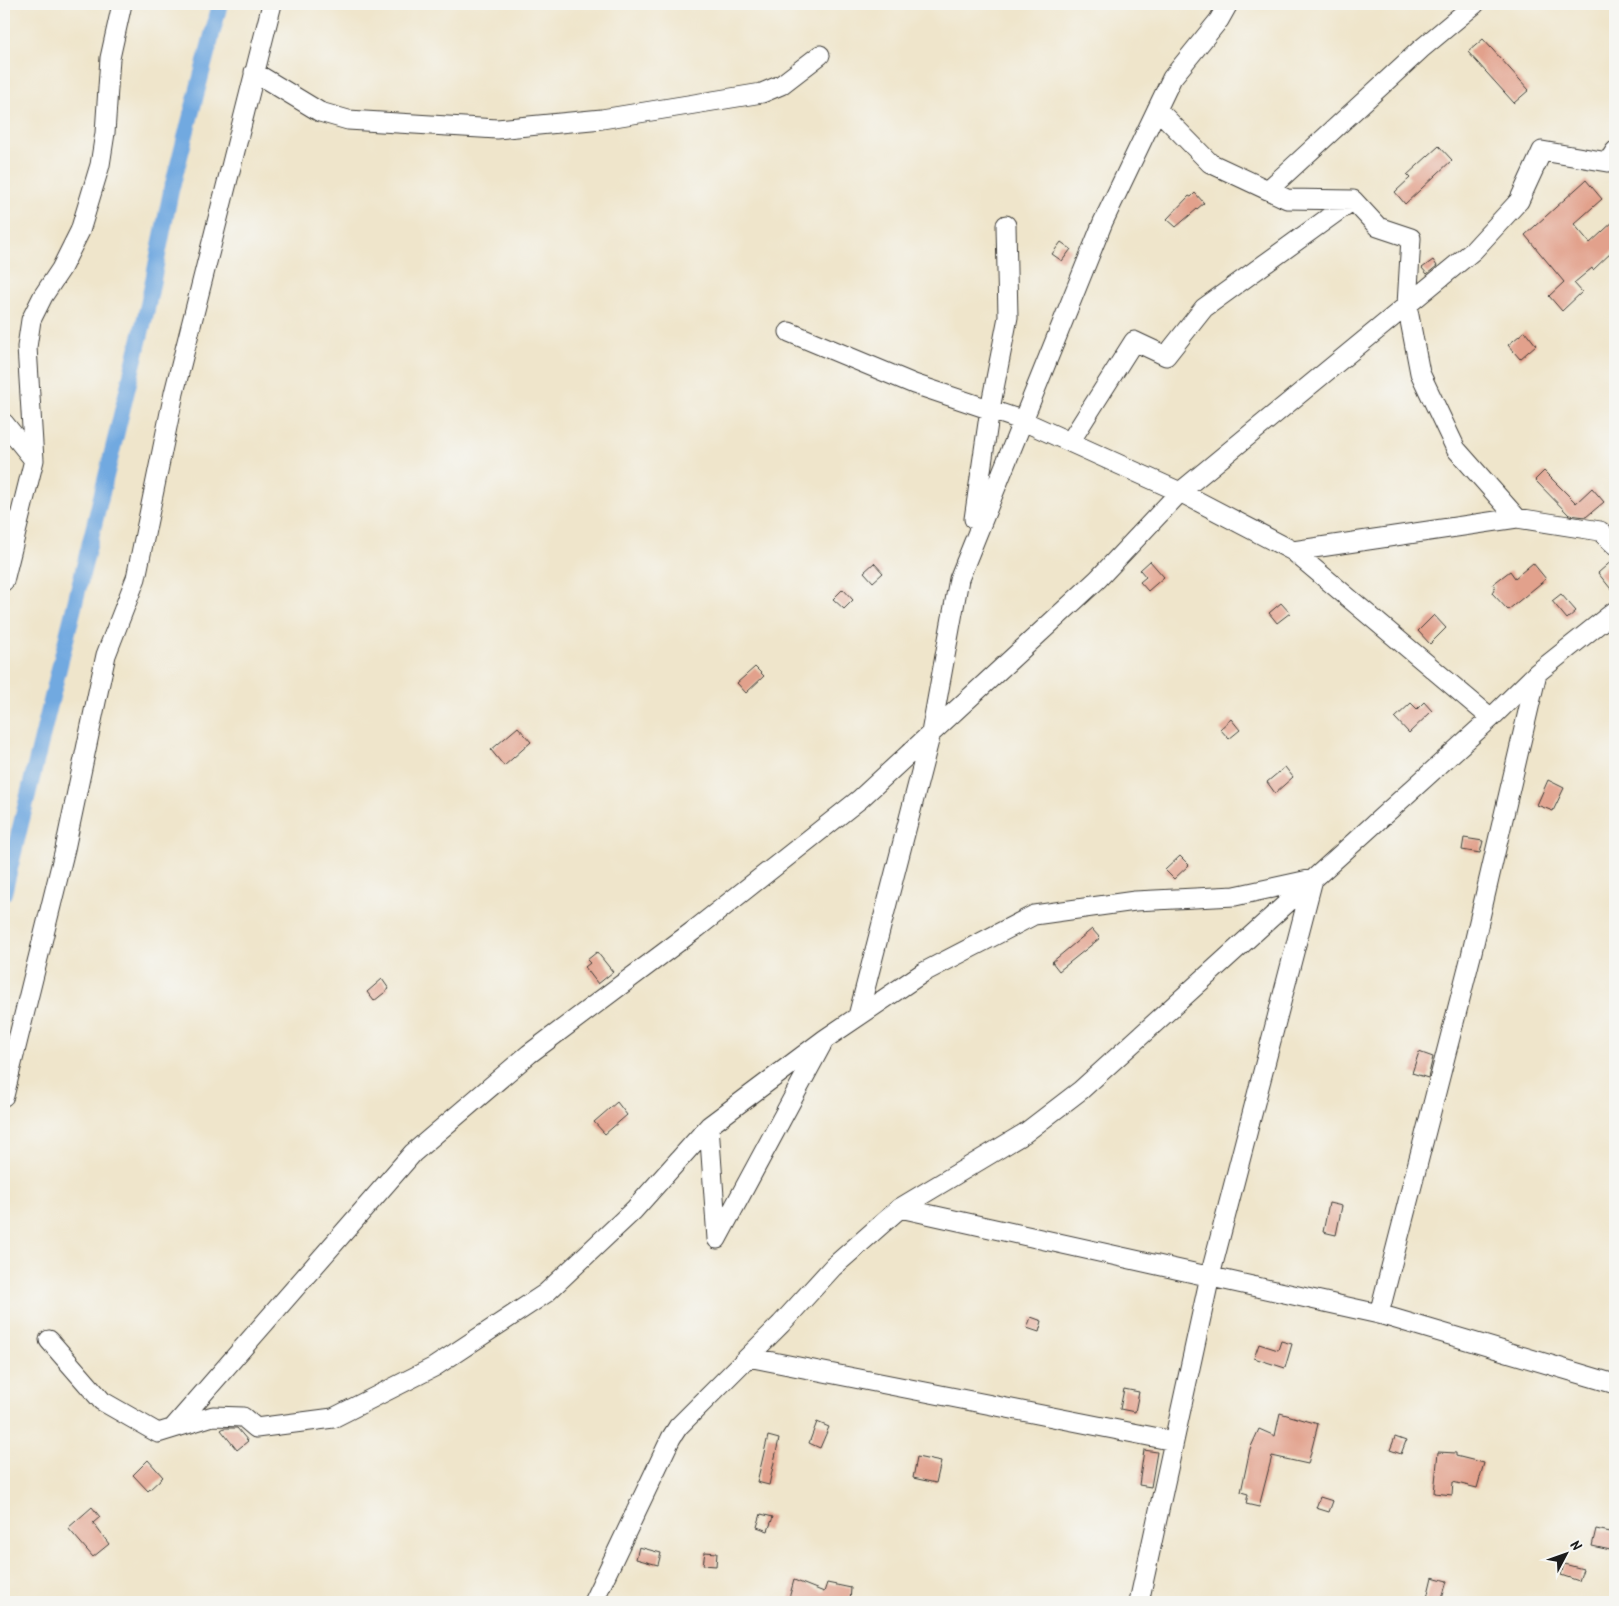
<svg xmlns="http://www.w3.org/2000/svg" width="1619" height="1606" font-family="Kalam,sans-serif">
	<style>
		.lines { fill: none; stroke-linecap: round; stroke-linejoin: round }
		.canal { stroke: #71a9e0; stroke-width: 16 }
		.building { fill: #e2a18c }
		.street-casing { stroke: #3c3a36; stroke-width: 21 }
		.street { stroke: #fff; stroke-width: 19 }
	</style>
	<rect width="100%" height="100%" fill="#f6f6f2"/>
	<filter id="ink" filterUnits="userSpaceOnUse"><feTurbulence type="fractalNoise" baseFrequency=".02" numOctaves="2"/><feDisplacementMap in="SourceGraphic" scale="10" xChannelSelector="R" yChannelSelector="G"/><feConvolveMatrix kernelMatrix="1 2 1 2 8 2 1 2 1" color-interpolation-filters="sRGB"/></filter>
	<filter id="wash" filterUnits="userSpaceOnUse"><feTurbulence type="fractalNoise" baseFrequency=".0096" numOctaves="4" result="noise"/><feDisplacementMap in="SourceGraphic" scale="20" xChannelSelector="R" yChannelSelector="G"/><feGaussianBlur stdDeviation="1.12" result="paint"/><feColorMatrix in="noise" values="0 0 0 0 0 0 0 0 0 0 0 0 0 0 0 0 0 1.4 0 .05"/><feComposite in="paint" operator="in"/></filter>
	<g filter="url(#wash)">
		<rect width="100%" height="100%" fill="#efe5cb"/>
		<g class="lines">
			<path class="canal" d="M4 893 148 305 171 191 220 4"/>
		</g>
		<g id="blocks">
			<path class="building" d="M1483 39 1529 90 1514 103 1468 52Z
				M1439 146 1452 160 1405 204 1395 192 1410 178 1407 175Z
				M1586 180 1602 199 1574 224 1590 243 1615 220V249L1593 270 1592 268 1574 283 1582 292 1562 311 1549 296 1564 282 1525 235Z
				M1195 193 1204 203 1176 227 1167 219 1189 196 1191 197Z
				M1061 242 1071 249 1062 261 1052 254Z
				M1433 260 1437 266 1427 274 1422 268Z
				M1525 331 1536 345 1520 359 1508 345Z
				M1544 471 1576 503 1592 488 1604 502 1586 517 1569 515 1535 480Z
				M1615 558V594L1598 573Z
				M1150 561 1164 577 1148 591 1140 582 1146 577 1140 570Z
				M874 563 883 573 873 582 864 572Z
				M1533 563 1546 579 1508 610 1492 593 1495 587 1493 584 1510 571 1515 578Z
				M843 589 853 600 844 609 833 599Z
				M1561 594 1576 611 1567 619 1552 601Z
				M1281 603 1290 613 1277 623 1269 613Z
				M1434 615 1446 628 1430 644 1418 631Z
				M755 667 764 676 746 693 737 683Z
				M1424 702 1432 711 1409 733 1395 718 1411 703 1417 709Z
				M1231 719 1240 730 1229 739 1220 729Z
				M518 727 531 742 504 766 491 750Z
				M1285 767 1293 777 1275 793 1267 782Z
				M1548 780 1564 788 1553 811 1537 805Z
				M1464 838 1483 841 1480 853 1462 850Z
				M1180 856 1189 865 1174 879 1165 870Z
				M1092 929 1100 938 1059 971 1052 962Z
				M597 952 613 972 598 984 585 967 590 963 587 960Z
				M382 979 389 989 374 1001 367 992Z
				M1419 1052 1433 1057 1428 1078 1412 1073Z
				M617 1102 627 1115 605 1134 594 1122Z
				M1329 1203 1342 1206 1336 1235 1323 1232Z
				M1031 1317 1042 1321 1039 1332 1027 1328Z
				M1281 1341 1292 1344 1285 1368 1254 1358 1259 1344 1278 1350Z
				M1124 1389 1139 1392 1135 1412 1120 1409Z
				M1280 1413 1318 1424 1308 1464 1272 1456 1259 1507 1246 1504 1248 1494 1241 1492 1250 1449 1259 1429 1275 1436Z
				M817 1422 829 1427 820 1448 809 1443Z
				M224 1428H237L248 1441 237 1450 221 1430Z
				M768 1436 779 1439 769 1485 757 1482Z
				M1395 1437 1406 1441 1401 1454 1390 1450Z
				M1144 1450 1157 1452 1151 1487 1139 1485Z
				M1438 1452 1456 1453V1456L1484 1463 1477 1488 1453 1482 1452 1495 1434 1493Z
				M917 1457 941 1462 936 1483 913 1478Z
				M148 1460 163 1477 148 1491 133 1475Z
				M1320 1497 1333 1501 1329 1512 1316 1508Z
				M92 1507 100 1517 93 1523 109 1544 93 1557 68 1528Z
				M761 1514 773 1517 768 1531 757 1527Z
				M1596 1529 1615 1533V1551L1592 1546Z
				M639 1547 661 1553 658 1565 636 1559Z
				M705 1552 717 1553 716 1566 703 1565Z
				M1564 1564 1583 1569 1579 1581 1561 1575Z
				M1432 1577 1447 1581 1441 1602H1426Z
				M794 1580 824 1592 827 1583 851 1588 850 1602H788Z"/>
		</g>
	</g>
	<g filter="url(#ink)">
		<use href="#blocks" fill-opacity="0" stroke="#3c3a36" stroke-width="1"/>
		<g class="lines">
			<g class="street-casing">
				<path id="street" d="M254 72 320 112 348 120 497 129 602 119 762 93 781 85 820 55
					M1157 109 1210 163 1287 199 1353 200 1378 227 1411 238 1407 305 1420 373 1456 449 1517 518
					M1268 190 1421 49 1475 4
					M789 332 914 384 1021 420 1180 492 1293 551 1491 718
					M4 423 34 460
					M1070 442 1134 341 1166 356 1204 308 1353 200
					M974 519 990 409 1008 317 1006 225
					M1293 551 1517 518 1600 531 1615 545
					M4 581 34 460 27 347 31 320 43 296 61 269 80 231 100 165 105 133 110 58 122 4
					M858 1016 931 733 959 579 1103 222 1172 78 1219 20 1228 4
					M4 1096 65 849 101 678 106 655 136 578 174 393 272 4
					M709 1126 717 1239 822 1044
					M900 1208 1379 1314 1615 1384
					M1379 1314 1471 956 1537 673
					M49 1340 102 1401 158 1433 213 1416 243 1417 256 1428 333 1418 434 1367 546 1293 634 1210 709 1126 825 1039 924 972 1034 915 1135 901 1235 896 1313 879 1210 1276 1139 1602
					M748 1357 1174 1441
					M173 1428 413 1153 529 1054 697 928 860 799 1098 579 1180 492 1473 251 1519 201 1542 151 1608 162 1615 151
					M593 1602 671 1438 678 1427 781 1324 833 1267 900 1208 1025 1133 1081 1090 1491 718 1537 673 1615 611"/>
			</g>
			<use href="#street" class="street"/>
		</g>
	</g>
	<rect width="1619" height="1606" fill="none" stroke="#f6f6f2" stroke-width="20"/>
	<g transform="translate(1566 1554) rotate(49)" stroke="#f6f6f2" stroke-width="4" paint-order="stroke">
	<path d="M0-4L9 19L0 12L-9 19Z" fill="#1c1c1c"/>
	<text y="-8" font-size="14" font-weight="bold" text-anchor="middle" fill="#1c1c1c">N</text>
	</g>
</svg>
